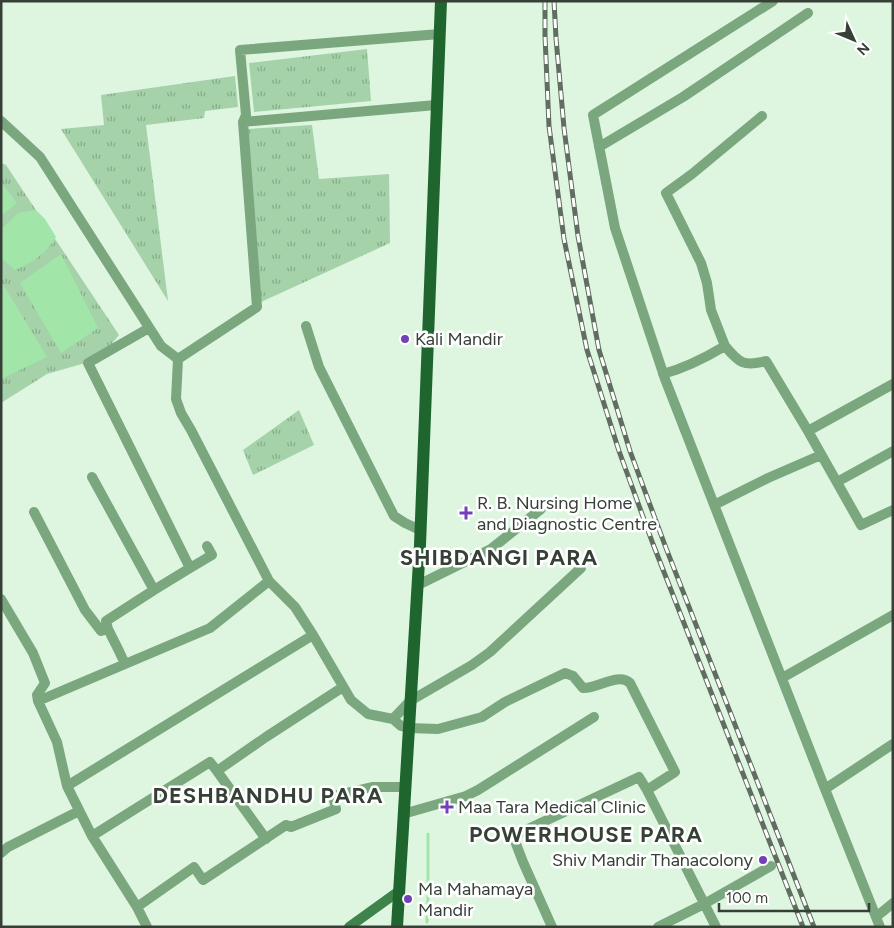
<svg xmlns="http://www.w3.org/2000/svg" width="894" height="928" font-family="Figtree,sans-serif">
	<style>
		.grass { fill: url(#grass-tufts) }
		.water { fill: #a2e5a9 }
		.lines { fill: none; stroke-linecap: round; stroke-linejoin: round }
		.stream { stroke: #a2e5a9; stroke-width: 3 }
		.street { stroke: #7ba77f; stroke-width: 10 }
		.secondary { stroke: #3e8349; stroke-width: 10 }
		.primary { stroke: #1e662d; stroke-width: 12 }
		.rail-casing { stroke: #606d61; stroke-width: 5 }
		.rail { stroke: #fff; stroke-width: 3; stroke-dasharray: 9; stroke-linecap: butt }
		.poi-dot { fill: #7041b9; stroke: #fff; stroke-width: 2 }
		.labels { text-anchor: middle; stroke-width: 5; stroke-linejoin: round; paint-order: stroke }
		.poi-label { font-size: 18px; fill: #364037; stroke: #fff; text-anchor: start }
		.district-label { font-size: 22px; font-weight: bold; letter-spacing: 1px; fill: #364037; stroke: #fff }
	</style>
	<defs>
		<pattern id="grass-tufts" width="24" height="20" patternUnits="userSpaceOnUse" patternTransform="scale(1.25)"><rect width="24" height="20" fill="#a5d2a9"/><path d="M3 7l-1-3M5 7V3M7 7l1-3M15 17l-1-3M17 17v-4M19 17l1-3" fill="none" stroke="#87ac8a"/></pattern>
	</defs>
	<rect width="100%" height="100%" fill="#def6e0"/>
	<path class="grass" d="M367 49 371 101 254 112 249 63Z
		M235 76 238 107 205 111 204 118 146 125 168 301 61 129 104 125 101 95Z
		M312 125 319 179 389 174 390 243 261 302 247 129Z
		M1 163 6 165 119 335 99 359 47 374 1 403Z
		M299 410 314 445 253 475 243 450Z"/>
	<path class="water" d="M1 182 17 203 1 216Z
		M36 210 45 219 56 237C44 255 35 261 15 270L1 258V230L18 213Z
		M61 254 98 328 61 353 20 283Z
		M1 281 47 357 1 379Z"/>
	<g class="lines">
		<path class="stream" d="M428 886V834
			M427 922 428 896"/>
		<path class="street" d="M773 1 593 115 615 228 665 379 825 789 880 927
			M1 121 40 157 161 346 178 359 176 399 181 413 191 430 269 581 295 607 313 635 351 700 368 714 393 719 401 726 409 728 438 729 482 717 505 702 565 673 573 676 583 688C597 689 618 672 630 683L675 772 647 790
			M243 122 436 105
			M599 147 683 97 808 13
			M306 326 319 367 394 516 405 523 420 530
			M725 346 711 310 707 283 701 263 666 193 692 174 762 116
			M178 359 257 307 243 122 246 115 240 50 440 34
			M663 374C685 368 705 358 725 346 739 363 744 367 766 361L808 431 893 384
			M808 431 861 525 893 510
			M92 477 154 590
			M837 482 893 451
			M714 505 768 478 821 455
			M34 512 85 610 101 631 108 629 119 651 125 664
			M190 568 212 555 207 546
			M418 585 491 549 541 509
			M1 599 33 653 45 683 37 695 38 701 57 742 67 786 92 836 137 907 147 927
			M108 629 106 621 154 590 190 568 88 363 149 328
			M782 678 893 615
			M38 701 210 628 269 581
			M393 719 410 701 472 665 490 652 581 568
			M217 771 266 839
			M67 786 313 635
			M825 789 893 744
			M403 814 466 796 478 790 594 717
			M92 836 210 762 217 771 266 737 343 687
			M1 853 8 847 79 811
			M137 907 194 867 203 880 286 825 291 827 336 809 333 796 372 787H405
			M876 917 893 903
			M552 927 523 862 513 836 639 777 647 790 716 927
			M658 927 704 904 771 866"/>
		<path class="secondary" d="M349 927 399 891"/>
		<path class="primary" d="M397 927 420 545 441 1"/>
		<g class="rail-casing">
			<path id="rail" d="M545 1V36L549 126 564 239 587 350 619 451 653 544 803 927
				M554 1 556 38 564 128 578 236 599 350 630 451 666 548 814 927"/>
		</g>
		<use href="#rail" class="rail"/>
	</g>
	<g class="poi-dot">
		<circle cx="405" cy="339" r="5"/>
		<path d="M463.5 505.5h5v5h5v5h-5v5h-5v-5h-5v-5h5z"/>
		<path d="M444.5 799.5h5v5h5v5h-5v5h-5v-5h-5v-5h5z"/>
		<circle cx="763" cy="860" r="5"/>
		<circle cx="408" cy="899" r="5"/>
	</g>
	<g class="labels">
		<g class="poi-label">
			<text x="415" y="345">Kali Mandir</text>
			<text x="477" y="509">R. B. Nursing Home<tspan x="477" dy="21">and Diagnostic Centre</tspan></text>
			<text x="458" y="813">Maa Tara Medical Clinic</text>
			<text x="753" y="866" text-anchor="end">Shiv Mandir Thanacolony</text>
			<text x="418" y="895">Ma Mahamaya<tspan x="418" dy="21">Mandir</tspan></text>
		</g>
		<g class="district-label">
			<text x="499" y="565">SHIBDANGI PARA</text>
			<text x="268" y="803">DESHBANDHU PARA</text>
			<text x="586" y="842">POWERHOUSE PARA</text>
		</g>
	</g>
	<rect width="894" height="928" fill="none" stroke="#364037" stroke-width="5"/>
	<g transform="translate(854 40) rotate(134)" stroke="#ffffff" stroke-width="4" paint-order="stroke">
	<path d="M0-4L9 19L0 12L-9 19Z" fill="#364037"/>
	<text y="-8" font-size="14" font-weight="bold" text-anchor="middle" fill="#364037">N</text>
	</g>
	<path d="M719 903v8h150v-8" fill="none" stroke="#364037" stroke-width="2.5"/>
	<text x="726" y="903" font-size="15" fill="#364037" stroke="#ffffff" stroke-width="4" paint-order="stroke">100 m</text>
</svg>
